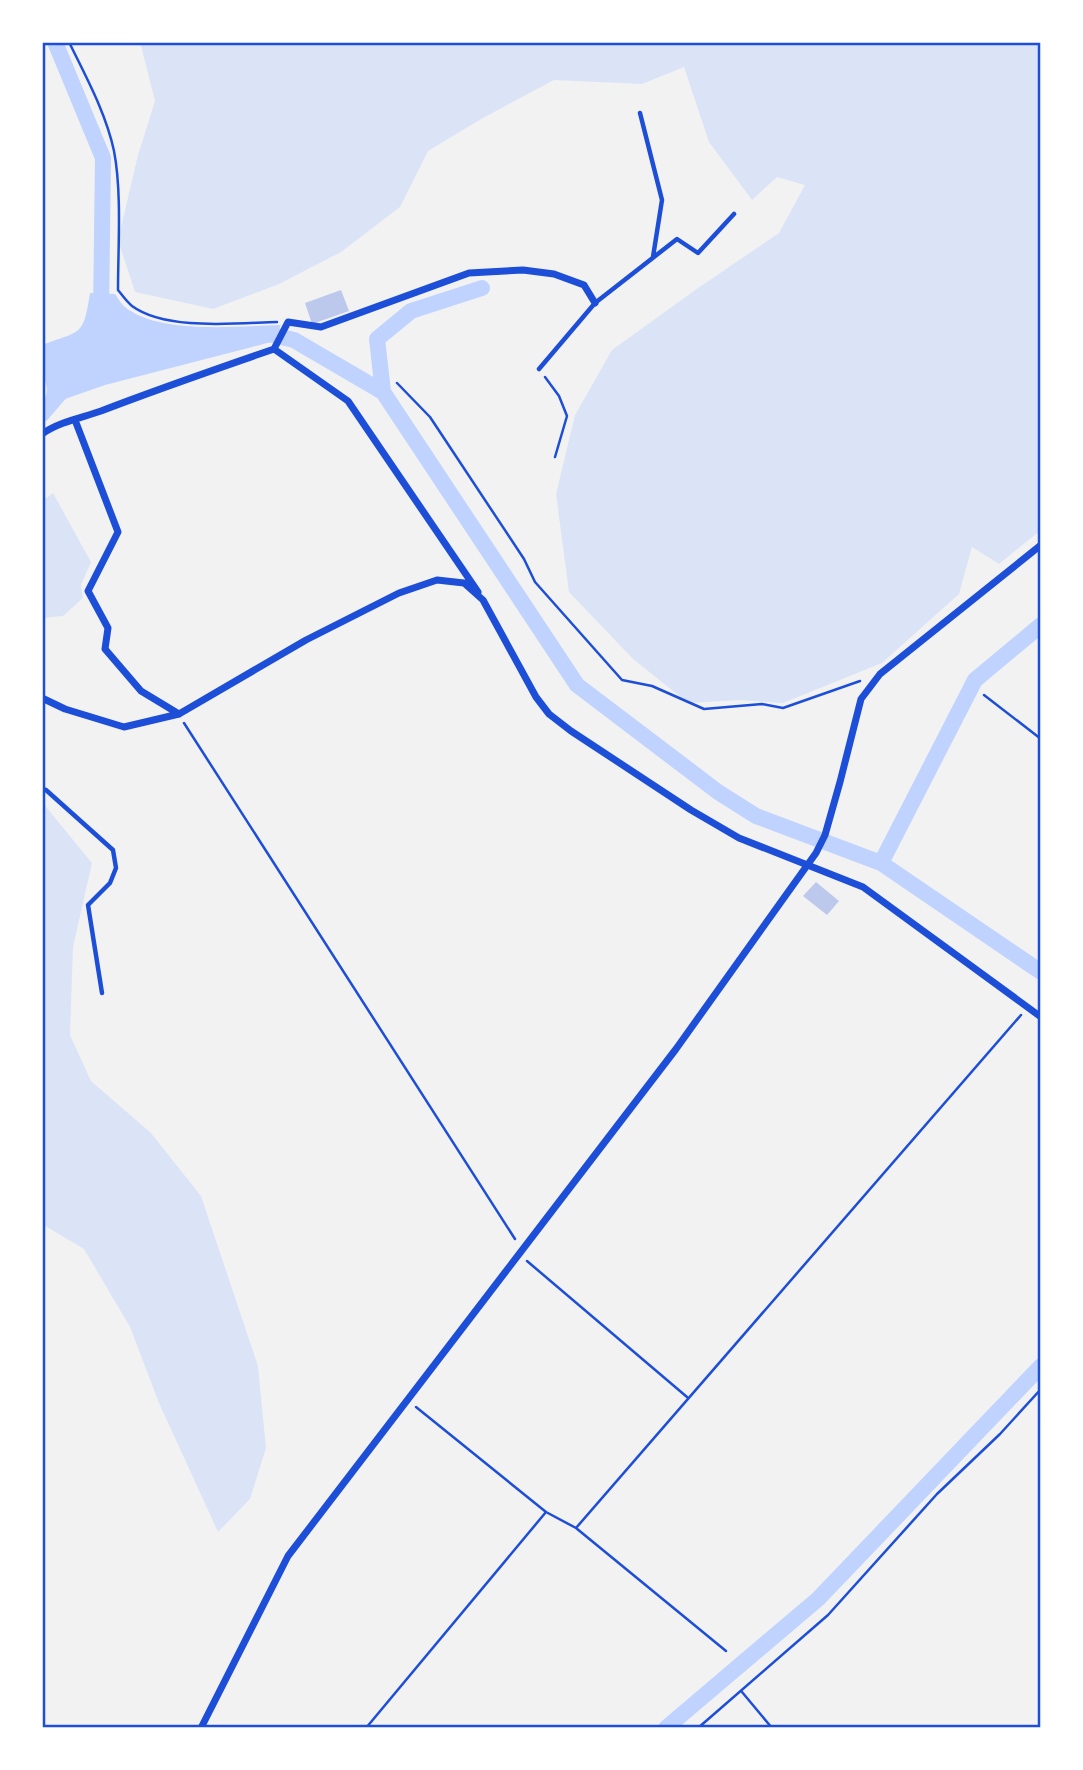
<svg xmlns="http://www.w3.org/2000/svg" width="1083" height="1770" font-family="'Source Sans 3',sans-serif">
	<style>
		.green { fill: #dbe4f7 }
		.water { fill: #bfd3fe }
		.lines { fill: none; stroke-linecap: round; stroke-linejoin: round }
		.canal { stroke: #bfd3fe; stroke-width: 16 }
		.building { fill: #bdc9ec }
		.path { stroke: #1d4ed8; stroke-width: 2.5 }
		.service { stroke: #1d4ed8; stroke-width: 4.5 }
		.minor { stroke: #1d4ed8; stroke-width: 7 }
		.neatline { fill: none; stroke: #1d4ed8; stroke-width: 2.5 }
	</style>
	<rect width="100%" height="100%" fill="#f2f2f2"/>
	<path class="green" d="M140 42H1041V530L999 564 972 547 959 594 882 663 783 703 741 700 688 703 633 659 569 592 556 494 575 415 612 350 698 288 779 233 805 185 777 177 752 200 709 142 684 67 642 84 554 80 483 118 428 151 400 207 341 252 279 284 213 309 135 292 118 240 138 155 155 101Z
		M53 493 91 562 81 585 83 598 63 616 42 618V501Z
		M42 802 92 863 73 947 70 1035 91 1081 151 1133 201 1196 258 1366 266 1448 250 1499 218 1532 159 1403 130 1327 84 1249 42 1224Z"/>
	<path class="water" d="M90 293 115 294C118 298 121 304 125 307 159 335 239 326 281 325L271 342 105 385 65 399 51 410 43 405C50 386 46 387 42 370 40 362 42 353 42 345 82 330 83 337 90 293Z"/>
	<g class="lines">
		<path class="canal" d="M55 42 103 158 101 313
			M254 335 269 334 294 340 383 392 577 685 718 792 756 816 881 863 1041 972
			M383 392 377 339 411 311 482 288
			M42 414 60 393
			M881 863 975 680 1041 625
			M666 1728 818 1599 1041 1366"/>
	</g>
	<path class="building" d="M341 290 349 311 312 324 305 303Z
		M816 882 839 901 827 915 803 896Z"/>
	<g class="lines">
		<path class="path" d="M69 42C86 77 106 113 114 151 122 192 118 248 118 290 122 295 127 302 132 306 166 331 237 323 277 322
			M545 377 559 396 567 416 555 457
			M397 383 430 417 524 559 535 582 622 680 652 686 704 709 762 704 783 708 860 681
			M984 695 1041 739
			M184 723 515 1239
			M527 1261 687 1397
			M416 1407 546 1512 576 1528 726 1651
			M576 1528 1021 1015
			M742 1692 772 1728
			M366 1728 546 1512
			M698 1728 828 1615 937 1494 1000 1434 1041 1389"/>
		<path class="service" d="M640 113 662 200 653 257
			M539 369 595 303 677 239 698 253 734 214
			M42 789 46 790 113 850 116 868 110 883 88 905 102 993"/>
		<path class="minor" d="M274 349 288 322 321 327 469 273 523 270 554 274 584 285 595 303
			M75 420 118 532 88 591 108 628 105 649 141 691 179 714
			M42 434C59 422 81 418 101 411 158 389 216 369 274 349L348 401 478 592
			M42 698 65 709 124 727 179 714 306 640 399 593 437 580 464 583 483 600 536 697 549 714 571 731 691 810 739 838 863 887 1041 1017
			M201 1728 288 1556 676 1049 816 853 825 835 840 782 861 699 880 674 1041 545"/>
	</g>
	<rect width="1083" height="1770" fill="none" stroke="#ffffff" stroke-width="88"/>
	<rect x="44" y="44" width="995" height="1682" class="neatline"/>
</svg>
